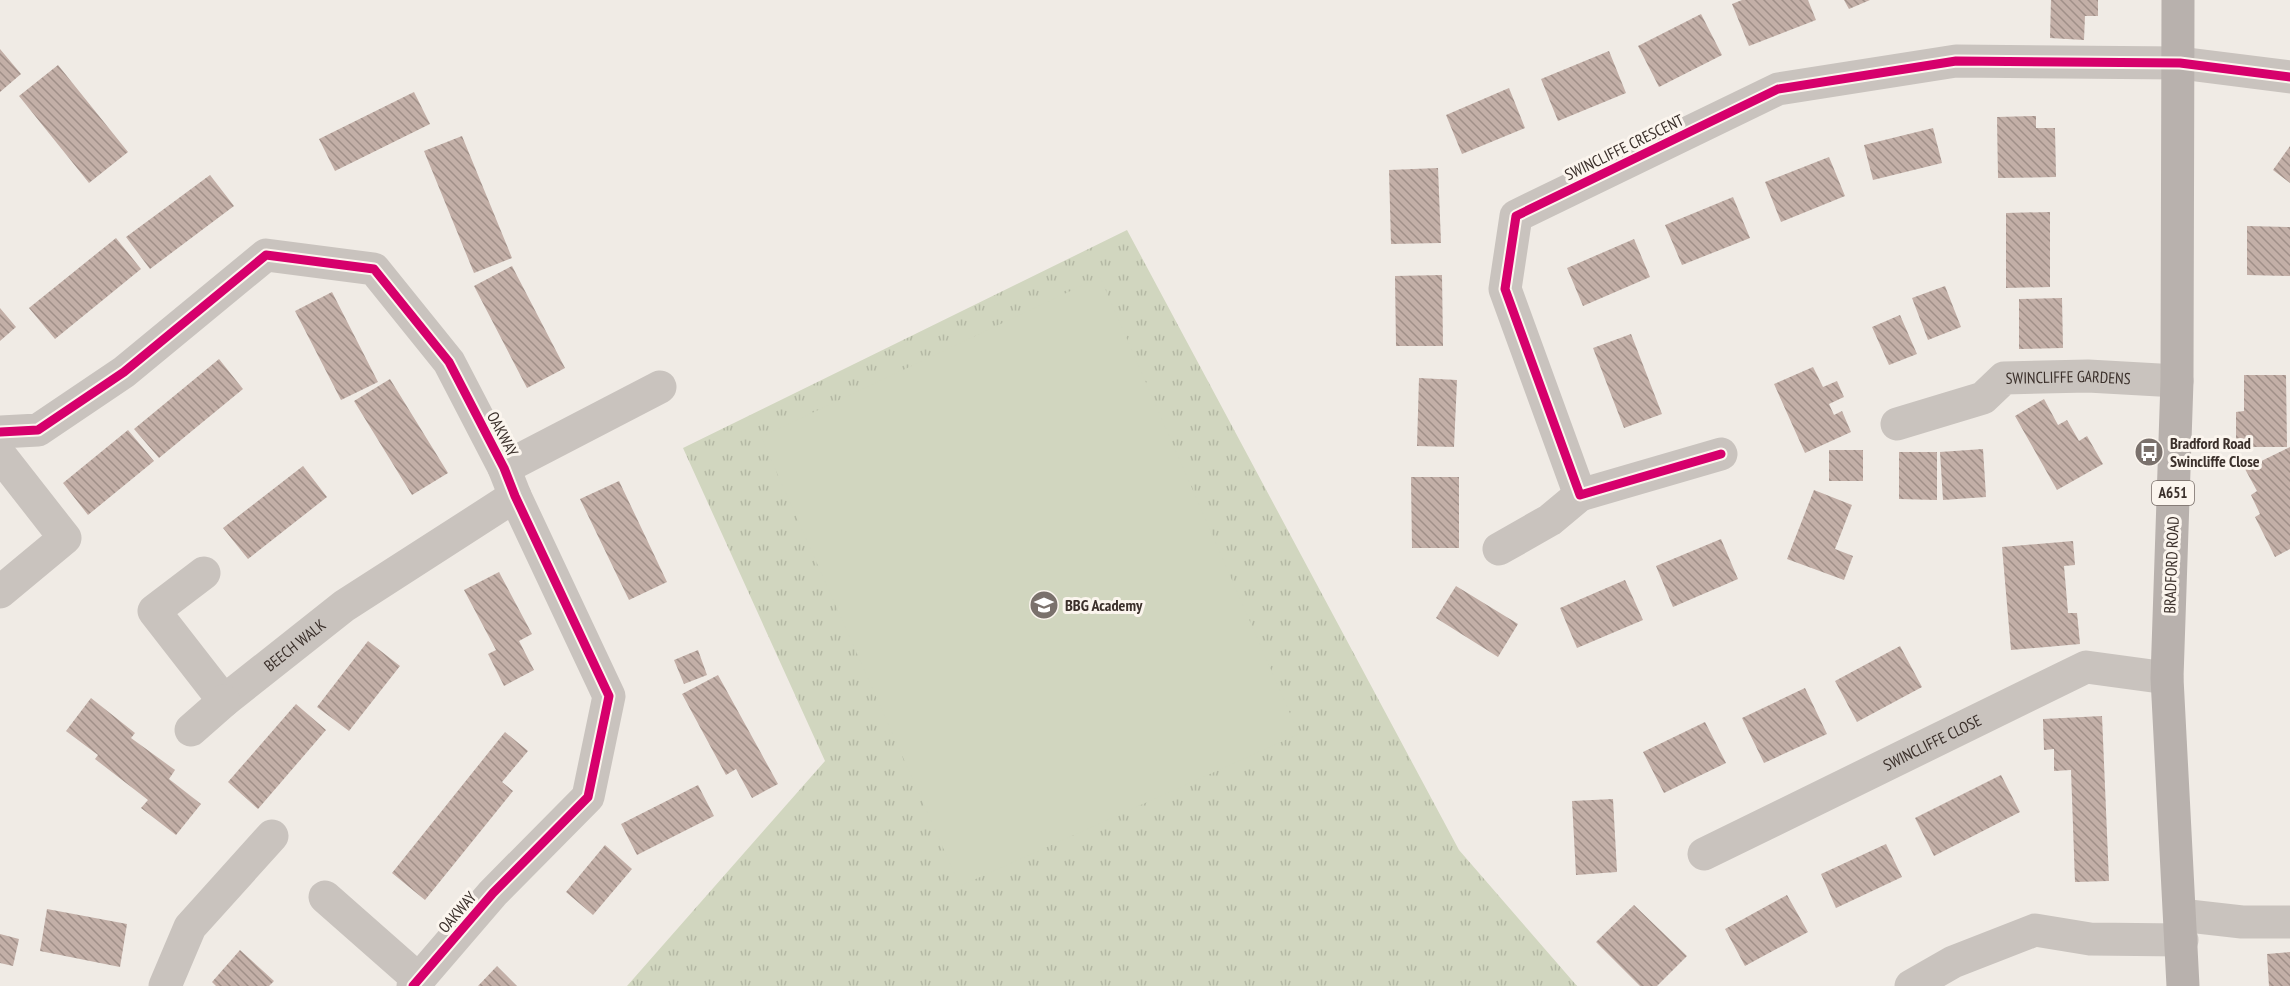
<svg xmlns="http://www.w3.org/2000/svg" width="2290" height="986" font-family="'PT Sans Narrow',sans-serif">
	<style>
		.grass { fill: url(#grass-tufts) }
		.pitch { fill: #d1d6bf }
		.building { fill: url(#building-back-hatch) }
		.lines { fill: none; stroke-linecap: round; stroke-linejoin: round }
		.minor { stroke: #c9c3be; stroke-width: 33 }
		.major { stroke: #b8b1ad; stroke-width: 33 }
		.cycleway-casing { stroke: #fbf5ee; stroke-width: 13 }
		.cycleway { stroke: #d6006c; stroke-width: 9 }
		.labels { text-anchor: middle; stroke-width: 6; stroke-linejoin: round; paint-order: stroke }
		.shield { fill: #fbf5ee; stroke: #756b66; stroke-width: 1.5 }
		.shield-label { font-size: 15px; font-weight: bold; fill: #3b302b }
		.street-label { font-size: 16px; fill: #3b302b; stroke: #fbf5ee }
		.poi-label { font-size: 16px; font-weight: bold; fill: #3b302b; stroke: #fbf5ee; text-anchor: start }
	</style>
	<defs>
		<pattern id="grass-tufts" width="24" height="20" patternUnits="userSpaceOnUse" patternTransform="scale(1.5)"><rect width="24" height="20" fill="#d1d6bf"/><path d="M3 7l-1-3M5 7V3M7 7l1-3M15 17l-1-3M17 17v-4M19 17l1-3" fill="none" stroke="#b4b8a4"/></pattern>
		<pattern id="building-back-hatch" width="6" height="6" patternUnits="userSpaceOnUse" patternTransform="scale(1.5)"><rect width="6" height="6" fill="#c3afa7"/><path d="M-1 5l2 2M0 0l6 6M5-1l2 2" fill="none" stroke="#a08f88"/></pattern>
	</defs>
	<rect width="100%" height="100%" fill="#f0ebe5"/>
	<path class="grass" d="M1127 230 1459 850 1577 986H627L825 761 683 448Z"/>
	<path class="pitch" d="M1100 277 1299 734 960 886 761 437Z"/>
	<path class="building" d="M1742 0H1808L1816 20 1749 46 1732 4Z
		M1844 0H1870L1849 9Z
		M2051 0H2098V16H2085L2084 40 2050 38Z
		M1701 14 1722 55 1659 87 1638 46Z
		M0 49 21 74 0 92Z
		M1609 51 1626 93 1558 121 1541 79Z
		M58 65 128 152 89 183 19 96Z
		M1509 88 1525 128 1462 154 1446 115Z
		M414 92 430 124 335 171 319 139Z
		M2036 116V128H2055L2056 177 1998 178 1997 117Z
		M1933 128 1942 163 1873 180 1864 145Z
		M462 136 512 258 474 273 424 151Z
		M2290 146V183L2273 170Z
		M1829 157 1845 196 1781 222 1765 182Z
		M1438 168 1441 243 1391 244 1389 170Z
		M210 175 234 206 150 269 126 237Z
		M1733 197 1750 238 1682 265 1665 225Z
		M2050 212V287L2006 288V213Z
		M2247 226 2290 227V276L2247 275Z
		M116 238 141 269 55 339 29 308Z
		M1634 239 1650 277 1583 306 1567 268Z
		M512 266 565 368 527 388 474 286Z
		M1442 275 1443 346H1396L1395 276Z
		M1945 286 1961 327 1928 340 1912 298Z
		M332 292 378 382 341 400 295 311Z
		M2062 298 2063 348 2019 349V299Z
		M0 308 16 327 0 341Z
		M1900 315 1917 354 1889 365 1872 327Z
		M1631 334 1662 414 1624 428 1593 348Z
		M219 359 243 389 159 458 134 429Z
		M1813 367 1823 387 1837 381 1844 397 1829 404 1834 415 1842 411 1851 432 1805 453 1774 384Z
		M2244 375H2286L2287 447H2236V412L2244 411Z
		M1419 378 1457 380 1454 447 1417 446Z
		M390 379 448 473 412 495 354 401Z
		M2044 399 2058 425 2067 420 2079 441 2087 436 2103 464 2057 490 2015 416Z
		M128 430 154 461 88 515 63 483Z
		M2290 447V549L2275 557 2255 517 2260 514 2251 495 2257 491 2245 469Z
		M1983 449 1986 497 1943 500 1940 452Z
		M1829 450H1863V481H1829Z
		M1899 452H1937V500L1899 499Z
		M303 466 327 497 248 559 223 528Z
		M1411 477H1459V548H1412Z
		M619 481 667 582 629 600 580 499Z
		M1814 490 1852 505 1835 549 1853 556 1844 580 1787 559Z
		M1721 539 1738 579 1673 607 1656 566Z
		M2073 541 2075 565 2064 566 2068 613H2077L2080 644 2011 650 2002 547Z
		M499 572 532 634 519 641 534 670 504 686 488 654 496 650 464 590Z
		M1625 580 1643 620 1577 648 1560 608Z
		M1456 586 1518 624 1498 657 1436 618Z
		M368 641 400 666 349 731 317 707Z
		M1900 646 1922 687 1857 722 1835 681Z
		M698 650 707 675 684 684 674 660Z
		M718 675 778 784 752 798 736 769 726 775 682 694Z
		M1805 688 1827 734 1764 763 1742 718Z
		M91 698 135 733 131 738 175 770 169 779 201 804 176 835 141 808 148 800 95 759 98 755 66 731Z
		M296 704 326 730 258 809 228 782Z
		M2102 716 2109 881 2075 882 2071 770 2054 771V749L2044 750 2043 719Z
		M1705 722 1726 763 1664 793 1643 752Z
		M505 732 528 751 502 782 513 791 425 900 392 873Z
		M2001 775 2020 812 1934 856 1915 818Z
		M698 785 714 816 637 855 621 824Z
		M1613 799 1617 872 1576 875 1572 801Z
		M1886 844 1902 877 1836 908 1821 874Z
		M605 845 632 869 593 915 566 892Z
		M1787 895 1808 932 1745 966 1725 929Z
		M1634 905 1687 956 1657 986H1640L1596 942Z
		M47 909 127 924 120 967 40 951Z
		M0 934 19 939 13 966 0 963Z
		M240 950 274 981 269 986H216L212 982Z
		M2290 952V986H2269L2267 954Z
		M497 966 517 986H478Z"/>
	<g class="lines">
		<g class="minor">
			<path id="s1" d="M1897 424 1983 398 2004 378 2088 376 2177 381"/>
			<path d="M0 432 38 430 124 372 266 255 374 269 449 362 504 468 515 496 609 696 588 797 493 893 413 986"/>
			<path d="M1721 454 1580 495 1505 289 1516 216 1778 89 1956 61 2180 63 2290 77"/>
			<path d="M0 455 65 538 0 592"/>
			<path d="M504 468 660 387"/>
			<path d="M1499 549 1550 520 1580 495"/>
			<path id="s2" d="M204 573 154 611 224 701 344 606 515 496"/>
			<path d="M191 730 224 701"/>
			<path id="s3" d="M1704 854 2086 667 2167 678"/>
			<path d="M325 897 418 979"/>
			<path d="M2180 915 2242 922H2290"/>
			<path d="M165 986 190 927 272 836"/>
			<path d="M1911 986 1953 962 2035 930 2090 939 2182 940"/>
		</g>
		<path class="major" d="M2178 0 2177 381 2167 678 2183 986"/>
		<g class="cycleway-casing">
			<path id="cycleway" d="M0 432 38 430 124 372 266 255 374 269 449 362 504 468 515 496 609 696 588 797 493 893 413 986
				M1721 454 1580 495 1505 289 1516 216 1778 89 1956 61 2180 63 2290 77"/>
		</g>
		<use href="#cycleway" class="cycleway"/>
	</g>
	<defs>
		<g id="bus-disc" transform="scale(1.5)"><circle r="9.5" fill="#7a716c" stroke="#fbf5ee"/><path d="M-5-6H5V4H4V6H2V4H-2V6H-4V4H-5ZM-3.5-4V0h7V-4ZM-3.5 1.2v1.5H-2V1.2ZM2 1.2v1.5H3.5V1.2Z" fill="#fff"/></g>
		<g id="school-disc" transform="scale(1.5)"><circle r="9.5" fill="#7a716c" stroke="#fbf5ee"/><path d="M0-5L7-2L0 1L-7-2ZM-4 1L0 2.5L4 1V4Q0 6-4 4Z" fill="#fff"/></g>
	</defs>
	<g fill-rule="evenodd">
		<use href="#bus-disc" x="2149" y="452"/>
		<use href="#school-disc" x="1044" y="605"/>
	</g>
	<g class="labels">
		<rect class="shield" x="2152" y="481" width="42" height="24" rx="4.5"/>
		<g class="shield-label">
			<text x="2173" y="498">A651</text>
		</g>
		<g class="street-label">
			<text transform="translate(1624 147) rotate(-26)" y="6">SWINCLIFFE CRESCENT</text>
			<text dy="6" stroke="none"><textPath href="#s1" startOffset="183">SWINCLIFFE GARDENS</textPath></text>
			<text transform="translate(503 434) rotate(62)" y="6">OAKWAY</text>
			<text transform="translate(2171 565) rotate(-88)" y="6">BRADFORD ROAD</text>
			<text dy="6" stroke="none"><textPath href="#s2" startOffset="267">BEECH WALK</textPath></text>
			<text dy="6" stroke="none"><textPath href="#s3" startOffset="254">SWINCLIFFE CLOSE</textPath></text>
			<text transform="translate(457 912) rotate(-49)" y="6">OAKWAY</text>
		</g>
		<g class="poi-label">
			<text x="2170" y="449">Bradford Road<tspan x="2170" dy="18">Swincliffe Close</tspan></text>
			<text x="1065" y="611">BBG Academy</text>
		</g>
	</g>
</svg>
